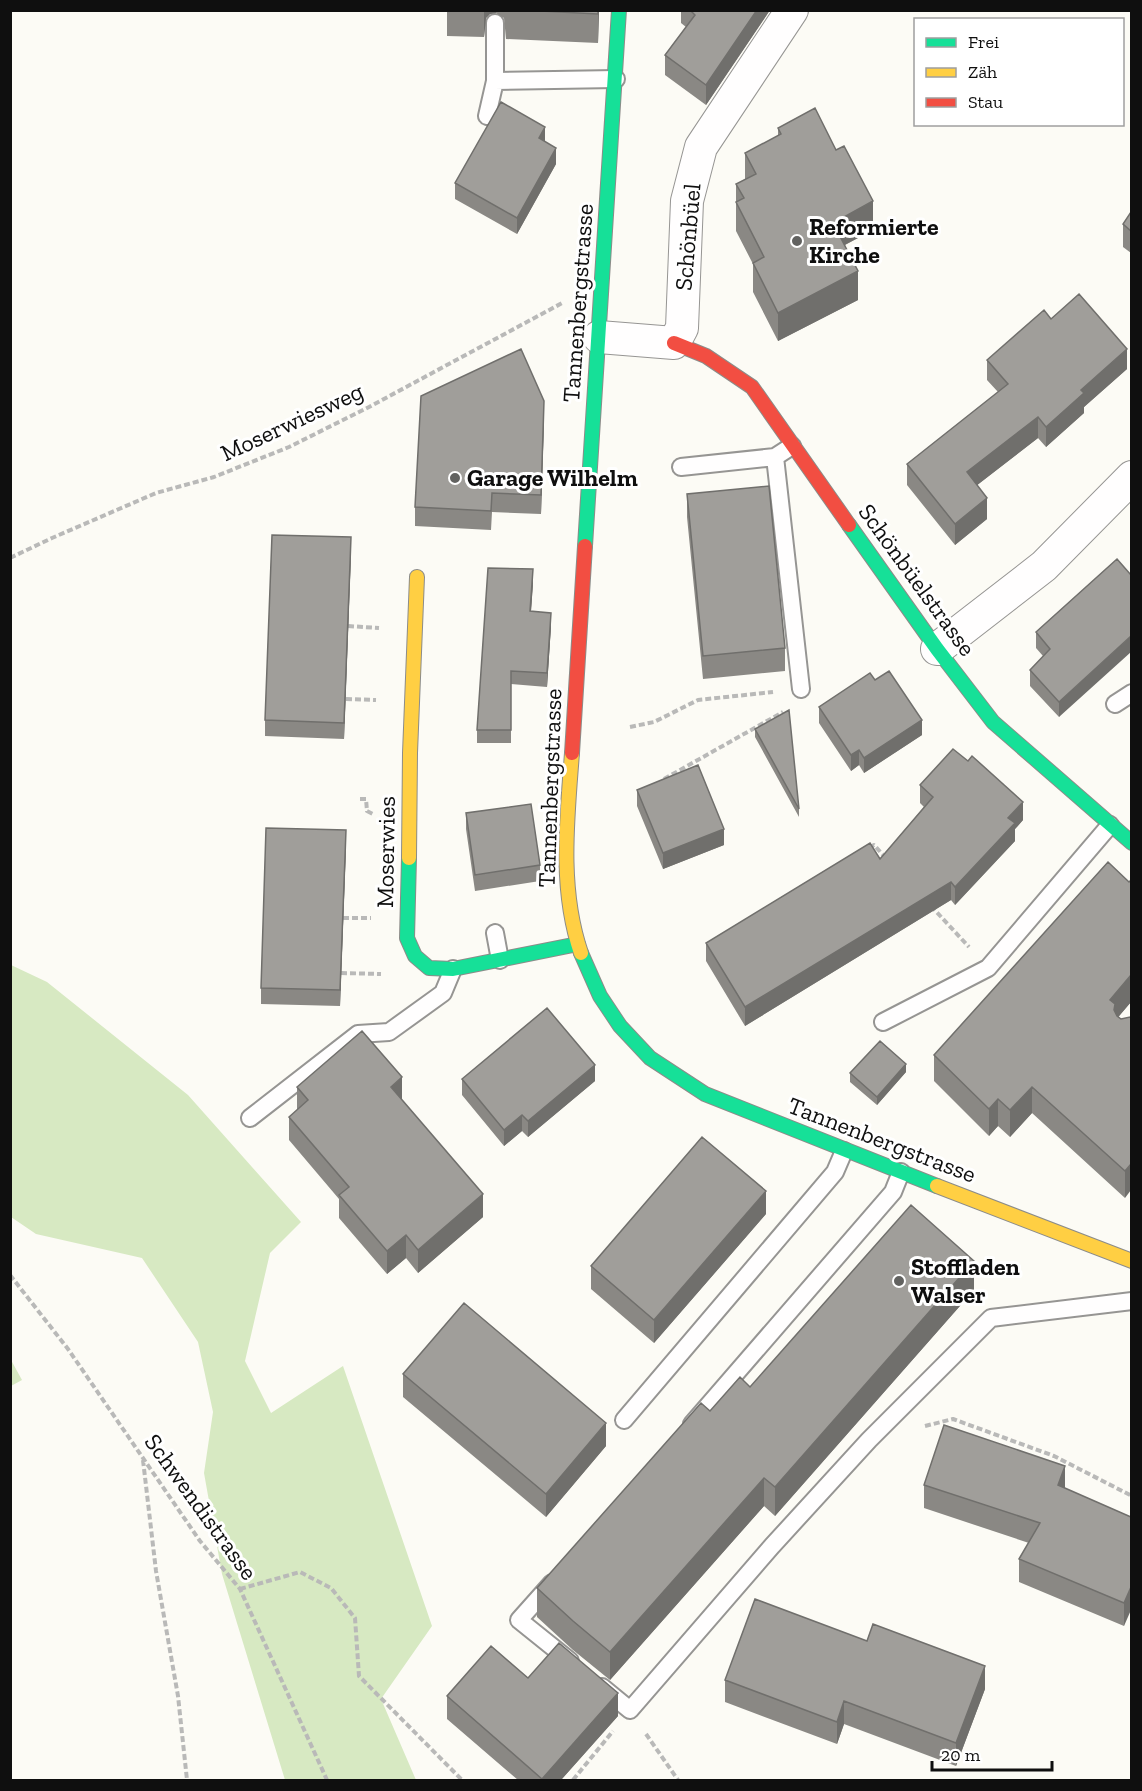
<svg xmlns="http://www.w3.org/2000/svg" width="1142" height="1791" font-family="'Zilla Slab',serif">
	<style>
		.forest { fill: #d7e9c2 }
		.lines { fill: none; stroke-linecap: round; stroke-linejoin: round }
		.lane-casing { stroke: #969593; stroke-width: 20 }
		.street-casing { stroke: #969593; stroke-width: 34 }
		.fast-casing { stroke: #8c8c89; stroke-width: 16 }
		.slow-casing { stroke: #8c8c89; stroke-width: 16 }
		.jam-casing { stroke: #8c8c89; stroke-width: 16 }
		.path { stroke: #b9b9b8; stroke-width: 4; stroke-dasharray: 6 3; stroke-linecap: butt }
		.lane { stroke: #fffefe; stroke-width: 16 }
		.street { stroke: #fffefe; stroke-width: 32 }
		.fast { stroke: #16e098; stroke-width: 14 }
		.slow { stroke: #ffcf43; stroke-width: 14 }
		.jam { stroke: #f24e42; stroke-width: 14 }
		.wall { fill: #8a8884 }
		.shaded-wall { fill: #706f6c }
		.building { fill: #a09e9a; stroke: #706f6c; stroke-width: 1.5 }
		.poi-dot { fill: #626260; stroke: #fff; stroke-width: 2 }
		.labels { text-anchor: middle; stroke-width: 6; stroke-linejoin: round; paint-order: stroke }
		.poi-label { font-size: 24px; font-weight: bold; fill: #0f0f0f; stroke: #fff; text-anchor: start }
		.street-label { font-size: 24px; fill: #0f0f0f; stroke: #fff }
	</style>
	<rect width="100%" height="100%" fill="#fcfbf5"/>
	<path class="forest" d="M11 965 47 982 188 1095 301 1222 270 1253 245 1361 271 1413 343 1366 432 1626 381 1699 416 1780H285L222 1574 204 1473 213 1412 198 1342 142 1258 36 1234 11 1217Z
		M11 1360 22 1380 11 1386H10Z"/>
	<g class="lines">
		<g class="lane-casing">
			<path id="lane" d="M495 23V81L616 79
				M487 116 495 81
				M792 446 775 457 801 689
				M681 467 775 457
				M1115 704 1132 693
				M495 933 500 960
				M883 1022 988 968 1110 825
				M250 1118 358 1034 389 1032 443 993 453 969
				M624 1420 835 1172 844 1151
				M692 1424 893 1192 901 1172
				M552 1583 519 1620 570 1661
				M602 1687 630 1710 772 1546 869 1440 991 1318 1132 1301"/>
		</g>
		<g class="street-casing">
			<path id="street" d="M599 337 674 343 682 328 687 201 701 147 792 10
				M937 649 1044 566 1132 477"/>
		</g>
		<g class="fast-casing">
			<path id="fast" d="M849 525 937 649 993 722 1132 843
				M585 546 619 10
				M409 858 407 938 415 956 429 968 453 969 578 944
				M581 953 600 996 620 1026 650 1058 705 1094 937 1186"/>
		</g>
		<g class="slow-casing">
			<path id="slow" d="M572 753C567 819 559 889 581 953
				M409 858 410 753 417 577
				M937 1186 1132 1261"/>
		</g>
		<g class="jam-casing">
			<path id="jam" d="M674 343 706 356 752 387 849 525
				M572 753 585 546"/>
		</g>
		<path class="path" d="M10 558 52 538 156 493 214 477 289 447 369 407 564 302
			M348 626 379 628
			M346 699 376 700
			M630 727 654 722 698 700 773 692
			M664 779 783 712
			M360 799H366L367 811 373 814
			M869 848 874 845 885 857
			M931 906 969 947
			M343 918H371
			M341 973 381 974
			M10 1275 68 1349 200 1541 240 1589 327 1780
			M925 1426 953 1419 1054 1456 1132 1496
			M143 1460 156 1571 178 1696 187 1780
			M240 1589 300 1572 331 1588 355 1618 359 1676 462 1780
			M646 1734 678 1780
			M573 1780 613 1731"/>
		<use href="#lane" class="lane"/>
		<use href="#street" class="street"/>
		<use href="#fast" class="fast"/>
		<use href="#slow" class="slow"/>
		<use href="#jam" class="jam"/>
	</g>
	<path class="wall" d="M447 10H599L598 43 506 39 504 18 496 13 490 14 486 18 484 37 447 36Z
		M681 10H770L706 105 665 75V55L686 27 681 23Z
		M778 128 873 230 845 245 858 300 778 341 753 292V264L736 231V184L745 179V153L778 136Z
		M545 142 556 164 517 234 455 199V183Z
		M1131 212V253L1123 247V224Z
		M1051 319 1127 369 1084 407V413L1046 447 1038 438 977 485 987 519 955 545 907 485V464L998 392 987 380V360Z
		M544 420 541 514 492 512 491 530 415 526V507Z
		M687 494 785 648V671L703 679 687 517Z
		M351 553 344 739 265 736V720Z
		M1117 559 1059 717 1030 686V670L1043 656 1036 648V632Z
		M533 583 531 611 551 626 547 687 511 684V743H477V730Z
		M875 680 922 735 864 773 859 765 851 771 819 723V707Z
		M755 729 799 809V817L755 737Z
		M920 785 1023 820 1015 829V841L955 905 951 900 745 1026 706 961V943L880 859 924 807 920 803Z
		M637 790 724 845 663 869 637 806Z
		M466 813 540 865V881L475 891 466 829Z
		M346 846 340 1006 261 1004V988Z
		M1131 1002 1118 1017 1121 1019 1130 1017 1125 1198 1032 1113 1010 1137 998 1126 989 1136 934 1081V1055Z
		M906 1072 877 1105 850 1082V1073Z
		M462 1079 595 1081 528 1137 522 1131 504 1146 462 1095Z
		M297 1087 402 1100 483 1217 418 1273 406 1258 387 1274 339 1218V1199L289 1140V1117L297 1110Z
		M766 1214 654 1343 591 1289V1266Z
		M974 1290 775 1516 764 1506 610 1680 573 1650 537 1617V1588L710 1411 750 1387Z
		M403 1374 606 1446 546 1517 403 1397Z
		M924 1485 1065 1489 1131 1517 1124 1626 1019 1582V1559L1029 1543 924 1508Z
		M867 1641 985 1689 956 1766 844 1724 837 1744 725 1702V1680Z
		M528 1678 618 1716 561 1780H518L447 1719V1696Z"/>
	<path class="shaded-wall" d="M484 10H496V13L490 14 486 18 484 37Z
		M598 10H599L598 43Z
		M757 10H770L706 105V85Z
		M545 127V143L539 138Z
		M556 148V164L517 234V218Z
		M873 201V230L833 251V223Z
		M858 271V300L778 341V313Z
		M1127 349V369L1084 407V413L1046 447V427L1081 390Z
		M544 401V420L541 514V495Z
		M1038 417V438L967 493V472Z
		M987 498V519L955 545V524Z
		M351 537V553L344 739V723Z
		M533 569V583L530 625V611Z
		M551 613V626L547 687V673Z
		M1131 636V652L1059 717V702Z
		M922 720V735L864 773V758Z
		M859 750V765L851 771V755Z
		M1023 802V820L1015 829V841L955 905V887L1008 818Z
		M724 829V845L663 869V853Z
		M346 830V846L340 1006V990Z
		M951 882V900L745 1026V1007Z
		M1131 975V1002L1115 1021 1110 1000Z
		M906 1064V1072L877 1105V1097Z
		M595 1065V1081L528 1137V1121Z
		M402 1077V1100L391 1087Z
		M1032 1087V1113L1010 1137V1110Z
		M998 1099V1126L989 1136V1109Z
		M522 1115V1131L504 1146V1130Z
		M1131 1164V1190L1125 1198V1171Z
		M766 1191V1214L654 1343V1320Z
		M483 1194V1217L418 1273V1250Z
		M406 1235V1258L387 1274V1251Z
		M974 1261V1290L775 1516V1487Z
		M606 1423V1446L546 1517V1494Z
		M1065 1466V1489L1058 1485Z
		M764 1478V1506L610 1680V1652Z
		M1131 1587V1610L1124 1626V1603Z
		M985 1666V1689L956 1766V1743Z
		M618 1693V1716L561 1780H542V1779Z
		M844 1701V1724L837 1744V1722Z"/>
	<path class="building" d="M521 10H598V14Z
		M690 10H757L706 85 665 55 695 15Z
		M501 102 545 127 539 138 556 148 517 218 455 183Z
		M815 108 836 150 844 146 873 201 833 223 858 271 778 313 753 263 764 257 736 202 744 198 736 184 756 174 745 153 781 134 778 128Z
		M1131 212V231L1123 224Z
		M1079 294 1127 349 1081 390 1084 393 1046 427 1038 417 967 472 987 498 955 524 907 464 1008 384 987 360 1044 310 1051 319Z
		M521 349 544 401 541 495 492 493 491 511 415 507 421 396Z
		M769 486 785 648 703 656 687 494Z
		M272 535 351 537 344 723 265 720Z
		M1117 559 1131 575V636L1059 702 1030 670 1050 649 1036 632Z
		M488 568 533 569 530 611 551 613 547 673 511 671V730H477Z
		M889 671 922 720 864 758 859 750 851 755 819 707 870 673 875 680Z
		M789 710 799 809 755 729Z
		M953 749 968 761 972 756 1023 802 1008 818 1015 823 955 887 951 882 745 1007 706 943 870 843 880 859 933 797 920 785Z
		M698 765 724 829 663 853 637 790Z
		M531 804 540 865 475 875 466 813Z
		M266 828 346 830 340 990 261 988Z
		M1108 862 1129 882 1131 880V975L1110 1000 1115 1004 1114 1010 1117 1016 1121 1019 1130 1017 1131 1018V1164L1125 1171 1032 1087 1010 1110 998 1099 989 1109 934 1055Z
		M547 1008 595 1065 528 1121 522 1115 504 1130 462 1079Z
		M362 1031 402 1077 391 1087 483 1194 418 1250 406 1235 387 1251 339 1195 349 1187 289 1117 308 1100 297 1087Z
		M880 1041 906 1064 877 1097 850 1073Z
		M702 1137 766 1191 654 1320 591 1266Z
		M911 1205 974 1261 775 1487 764 1478 610 1652 573 1621 537 1588 701 1403 710 1411 740 1377 750 1387Z
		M464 1303 606 1423 546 1494 403 1374Z
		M944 1425 1065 1466 1058 1485 1131 1517V1587L1124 1603 1019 1559 1040 1523 924 1485Z
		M755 1599 867 1641 873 1624 985 1666 956 1743 844 1701 837 1722 725 1680Z
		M559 1643 618 1693 542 1779 447 1696 491 1646 528 1678Z"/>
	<g class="poi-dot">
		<circle cx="797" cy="241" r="6"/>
		<circle cx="455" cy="478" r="6"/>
		<circle cx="899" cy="1281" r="6"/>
	</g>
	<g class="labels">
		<g class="poi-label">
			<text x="809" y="235">Reformierte<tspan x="809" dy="28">Kirche</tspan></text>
			<text x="467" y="486">Garage Wilhelm</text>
			<text x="911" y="1275">Stoffladen<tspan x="911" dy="28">Walser</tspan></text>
		</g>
		<g class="street-label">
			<text transform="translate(688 237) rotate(-85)" y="8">Schönbüel</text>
			<text transform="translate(578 303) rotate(-86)" y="8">Tannenbergstrasse</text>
			<text transform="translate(292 422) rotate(-25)" y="8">Moserwiesweg</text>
			<text transform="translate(917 580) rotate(54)" y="8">Schönbüelstrasse</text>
			<text transform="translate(550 788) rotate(-88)" y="8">Tannenbergstrasse</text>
			<text transform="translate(386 852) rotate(-89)" y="8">Moserwies</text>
			<text transform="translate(882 1140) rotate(21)" y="8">Tannenbergstrasse</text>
			<text transform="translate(201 1507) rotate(54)" y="8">Schwendistrasse</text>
		</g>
	</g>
	<rect width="1142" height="1791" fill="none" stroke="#0f0f0f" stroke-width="24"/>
	<rect x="914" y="18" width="210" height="108" fill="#ffffff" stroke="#9f9f9f" stroke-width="1.5"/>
	<rect x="926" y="38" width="30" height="9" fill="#16e098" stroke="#9f9f9f" stroke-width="1.5"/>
	<text x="968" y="48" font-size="18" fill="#0f0f0f">Frei</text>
	<rect x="926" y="68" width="30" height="9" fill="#ffcf43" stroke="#9f9f9f" stroke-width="1.5"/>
	<text x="968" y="78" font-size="18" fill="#0f0f0f">Zäh</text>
	<rect x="926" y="98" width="30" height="9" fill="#f24e42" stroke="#9f9f9f" stroke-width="1.5"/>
	<text x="968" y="108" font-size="18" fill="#0f0f0f">Stau</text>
	<path d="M932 1761v9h120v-9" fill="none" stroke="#0f0f0f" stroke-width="3"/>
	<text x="941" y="1761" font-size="18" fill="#0f0f0f" stroke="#ffffff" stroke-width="4.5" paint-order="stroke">20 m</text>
</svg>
